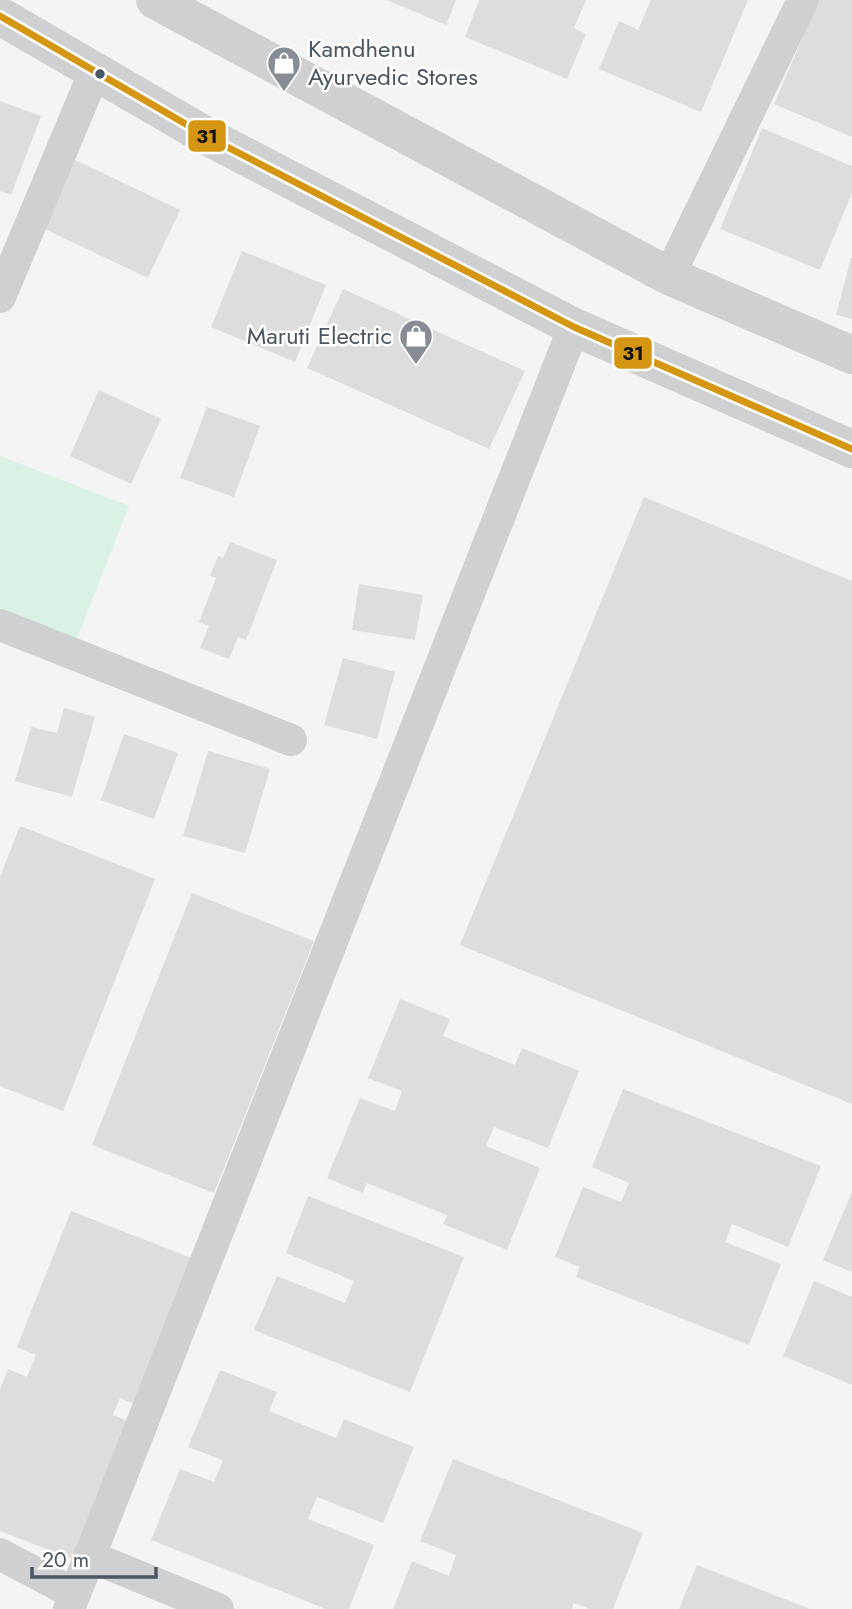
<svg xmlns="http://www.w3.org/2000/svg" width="852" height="1609" font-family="Jost,sans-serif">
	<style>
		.green { fill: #d9f2e3 }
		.building { fill: #ddddde }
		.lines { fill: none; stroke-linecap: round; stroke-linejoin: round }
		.minor { stroke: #ced0d2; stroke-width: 32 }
		.tertiary { stroke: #ced0d2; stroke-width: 38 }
		.bus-1-casing { stroke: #fff; stroke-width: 12 }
		.bus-1 { stroke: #d49613; stroke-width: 7 }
		.bus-dot { fill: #4a5661; stroke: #fff; stroke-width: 2.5 }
		.labels { text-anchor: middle; stroke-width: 5; stroke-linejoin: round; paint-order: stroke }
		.poi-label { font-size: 24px; fill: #4a5661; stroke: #fff; text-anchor: start }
		.line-badge { stroke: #fff; stroke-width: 2.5 }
		.pale-badge-label { font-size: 19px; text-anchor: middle; font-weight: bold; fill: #111 }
	</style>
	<rect width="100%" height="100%" fill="#f4f4f4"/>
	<path class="green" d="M0 456 129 506 76 641 0 611Z"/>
	<path class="building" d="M387 0H456L446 25Z
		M479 0H586L574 28 586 34 567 79 465 37Z
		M651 0H748L701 112 599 69 619 21 638 30Z
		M819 0H852V137L774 104Z
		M0 101 41 116 11 195 0 191Z
		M762 128 852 166V193L820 270 720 229Z
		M69 157 180 210 148 278 36 225Z
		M242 251 326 285 295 362 211 327Z
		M851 258H852V319L836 315Z
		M343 289 525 371 489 449 307 368Z
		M99 390 161 419 131 484 70 456Z
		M207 407 260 426 234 497 180 478Z
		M644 497 852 581V1104L460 945Z
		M230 542 277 560 246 640 238 637 229 659 200 648 209 626 199 622 216 578 210 576 218 556 223 558Z
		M359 584 423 595 415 640 352 630Z
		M343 658 395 672 377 739 324 725Z
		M64 708 95 717 72 797 15 781 31 727 57 733Z
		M124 734 178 753 154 819 101 800Z
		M208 751 270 769 245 853 183 836Z
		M20 826 155 879 63 1111 0 1086V877Z
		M192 893 314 941 214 1193 92 1145Z
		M400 999 450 1019 443 1036 515 1065 522 1048 579 1071 548 1148 494 1127 486 1146 540 1168 507 1250 443 1224 447 1215 367 1183 363 1193 327 1178 360 1098 395 1111 402 1091 368 1078Z
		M623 1089 821 1166 788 1247 732 1224 725 1242 781 1264 749 1345 576 1277 580 1267 555 1257 583 1187 621 1202 629 1183 592 1167Z
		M852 1192V1272L823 1260Z
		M308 1196 464 1257 410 1392 254 1330 277 1276 345 1303 354 1281 286 1253Z
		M71 1211 194 1259 137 1405 120 1398 113 1415 130 1422 75 1560 0 1531V1390L8 1369 27 1377 36 1355 17 1347Z
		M814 1281 852 1297V1385L783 1356Z
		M220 1370 277 1392 269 1411 336 1438 344 1419 414 1447 383 1523 317 1497 308 1519 374 1545 349 1609H326L151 1540 180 1469 214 1482 223 1460 188 1447Z
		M453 1459 643 1533 613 1609H590L574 1603 572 1609H393L412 1561 449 1576 456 1555 420 1541Z
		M697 1565 810 1609H679Z"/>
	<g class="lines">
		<path class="minor" d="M669 276 803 0
			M0 297 95 71
			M0 625 291 740
			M0 1554 75 1594
			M89 1556 218 1609
			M69 1609 574 327"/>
		<path class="tertiary" d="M155 0 669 276 852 355
			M0 16 208 137 574 327 852 449"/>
		<g class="bus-1-casing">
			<path id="bus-1" d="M0 16 208 137 574 327 852 449"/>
		</g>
		<use href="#bus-1" class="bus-1"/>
	</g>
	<defs>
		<g id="shop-pin" transform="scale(1.75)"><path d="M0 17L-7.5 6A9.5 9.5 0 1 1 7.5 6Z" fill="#868d94" stroke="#fff"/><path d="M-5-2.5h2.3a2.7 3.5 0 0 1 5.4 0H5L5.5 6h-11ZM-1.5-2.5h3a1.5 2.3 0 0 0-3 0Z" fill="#fff"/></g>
	</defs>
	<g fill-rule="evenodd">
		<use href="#shop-pin" x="284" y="63"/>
		<use href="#shop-pin" x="416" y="336"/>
	</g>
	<circle class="bus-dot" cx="100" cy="74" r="6"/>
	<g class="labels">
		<g class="poi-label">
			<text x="308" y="57">Kamdhenu<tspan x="308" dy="28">Ayurvedic Stores</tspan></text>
			<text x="392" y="344" text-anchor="end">Maruti Electric</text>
		</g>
	</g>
	<g class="line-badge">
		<rect x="187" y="119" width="40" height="34" rx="7" fill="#d49613"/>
		<rect x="613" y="336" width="40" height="34" rx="7" fill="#d49613"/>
	</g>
	<g class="pale-badge-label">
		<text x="207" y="143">31</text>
		<text x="633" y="360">31</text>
	</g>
	<path d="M32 1567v10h124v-10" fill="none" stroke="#4a5661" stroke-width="3.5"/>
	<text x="42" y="1567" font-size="21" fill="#4a5661" stroke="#ffffff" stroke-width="5" paint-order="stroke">20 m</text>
</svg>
